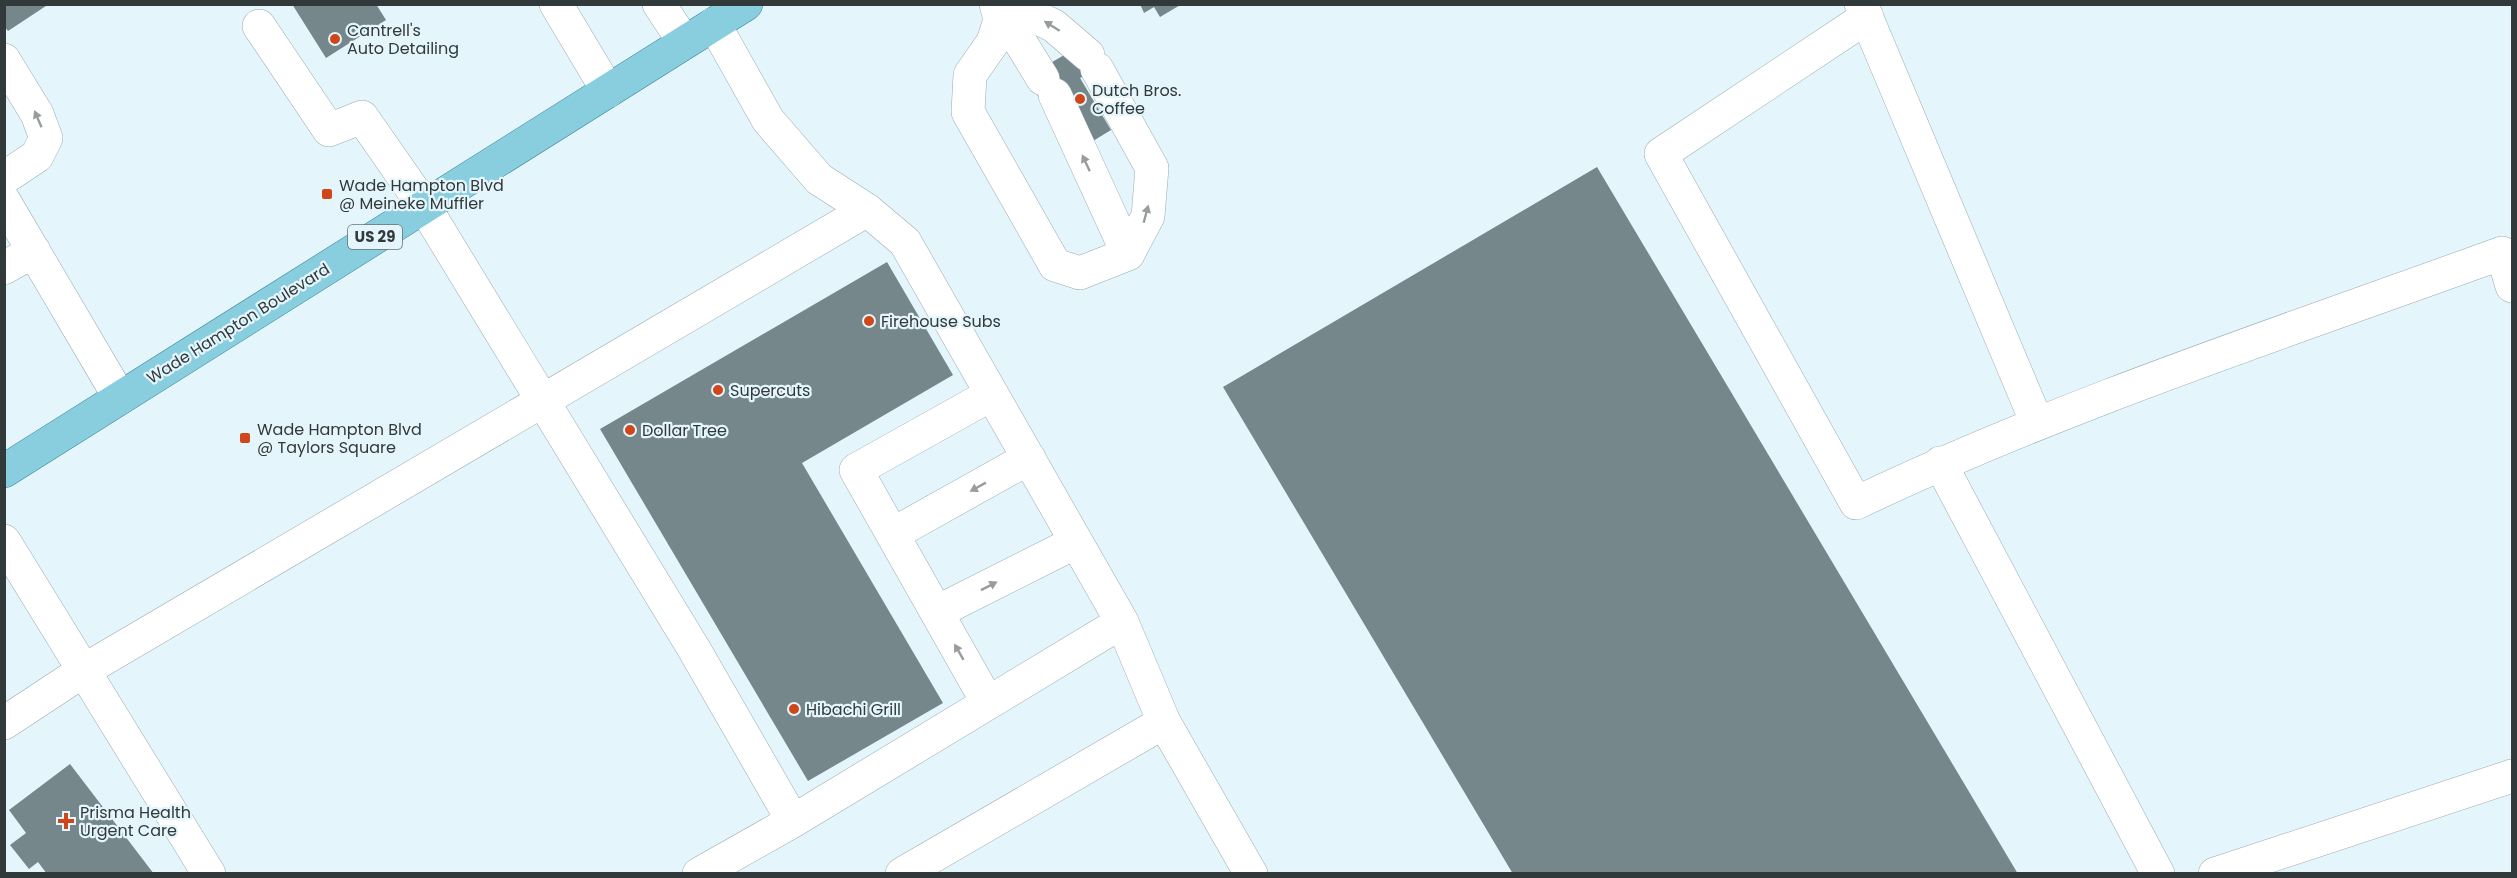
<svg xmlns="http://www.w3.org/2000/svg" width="2517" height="878" font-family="Poppins,sans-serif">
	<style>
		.building { fill: #76878b }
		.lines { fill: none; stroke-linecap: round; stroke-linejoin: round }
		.minor-casing { stroke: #9aabb0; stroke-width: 34 }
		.major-casing { stroke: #378497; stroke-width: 34 }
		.minor { stroke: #fff; stroke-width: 33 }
		.major { stroke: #89cedf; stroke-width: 33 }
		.oneway { fill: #989c9d }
		.poi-dot { fill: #ce4619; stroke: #e4f6fc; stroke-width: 2 }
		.labels { text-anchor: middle; stroke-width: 4.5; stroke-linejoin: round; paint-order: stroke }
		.shield { fill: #e4f6fc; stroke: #677275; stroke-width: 1.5 }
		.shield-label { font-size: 15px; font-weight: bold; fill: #32393b }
		.poi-label { font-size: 16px; fill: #32393b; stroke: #e4f6fc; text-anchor: start }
		.street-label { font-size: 16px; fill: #32393b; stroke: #e4f6fc }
	</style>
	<rect width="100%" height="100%" fill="#e4f6fc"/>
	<path class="building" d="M4 4H49L8 31 4 26Z
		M292 4H376L386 20 326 58Z
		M1140 4H1182L1160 17 1154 7 1144 13Z
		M1071 51 1102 66 1080 78 1111 130 1093 141 1042 103 1032 86 1047 65Z
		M1597 167 2018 874H1513L1223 387Z
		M887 262 953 375 802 463 943 703 808 781 600 429Z
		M70 764 154 874H47L38 862 29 869 10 845 26 833 9 810Z"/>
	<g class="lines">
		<g class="minor-casing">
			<path id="minor" d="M556 4 608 91
				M659 4 684 42
				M996 4 1000 20 993 42 970 75 968 112 1055 265 1080 273 1128 254 1148 216 1152 168 1097 69
				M997 4 1043 79
				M1010 4 1054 26 1088 55
				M1861 4 2037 423
				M1867 17 1661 154 1856 503C2064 404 2285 332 2502 253L2512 286
				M714 24 768 120 819 179 867 210 905 242 1122 622 1164 722
				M259 26 329 130 362 117 424 206 694 649 793 821 1122 622
				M4 60 37 114 46 138 37 156 4 178
				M1055 95 1128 254
				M4 201 120 398
				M4 268 34 251
				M1940 463 2158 874
				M893 534 1029 458
				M4 541 209 874
				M937 612 1076 542
				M988 703 856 470 992 394
				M4 723 83 671 867 210
				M699 874 793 821
				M902 874 1164 722 1251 874
				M2215 874 2512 776"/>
		</g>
		<g class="major-casing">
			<path id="major" d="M4 471 746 4"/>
		</g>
		<use href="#minor" class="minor"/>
		<use href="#major" class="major"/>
	</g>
	<defs><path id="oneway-solid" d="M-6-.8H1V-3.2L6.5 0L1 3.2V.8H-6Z" transform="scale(1.5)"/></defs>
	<g class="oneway">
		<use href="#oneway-solid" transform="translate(1052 26) rotate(-148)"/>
		<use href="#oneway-solid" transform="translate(38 119) rotate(-113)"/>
		<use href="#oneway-solid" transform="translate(1086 163) rotate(-115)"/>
		<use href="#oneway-solid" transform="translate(1146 214) rotate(-75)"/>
		<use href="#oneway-solid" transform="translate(978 487) rotate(151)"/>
		<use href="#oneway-solid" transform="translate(989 586) rotate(-27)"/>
		<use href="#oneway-solid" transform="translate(959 652) rotate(-120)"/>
	</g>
	<g class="poi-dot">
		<circle cx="335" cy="39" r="6"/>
		<circle cx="1080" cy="99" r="6"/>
		<rect x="321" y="188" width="12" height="12" rx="3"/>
		<circle cx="869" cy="321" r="6"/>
		<circle cx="718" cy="390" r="6"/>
		<circle cx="630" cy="430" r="6"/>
		<rect x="239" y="432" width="12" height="12" rx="3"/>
		<circle cx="794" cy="709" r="6"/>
		<path d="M63 812h6v6h6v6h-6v6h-6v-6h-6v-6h6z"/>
	</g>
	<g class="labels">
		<rect class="shield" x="348" y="225" width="54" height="24" rx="4.5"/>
		<g class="shield-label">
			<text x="375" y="242">US 29</text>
		</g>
		<g class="poi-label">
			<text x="347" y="36">Cantrell's<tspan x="347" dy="18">Auto Detailing</tspan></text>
			<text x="1092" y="96">Dutch Bros.<tspan x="1092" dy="18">Coffee</tspan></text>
			<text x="339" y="191">Wade Hampton Blvd<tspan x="339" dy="18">@ Meineke Muffler</tspan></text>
			<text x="881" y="327">Firehouse Subs</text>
			<text x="730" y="396">Supercuts</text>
			<text x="257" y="435">Wade Hampton Blvd<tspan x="257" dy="18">@ Taylors Square</tspan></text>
			<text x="642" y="436">Dollar Tree</text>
			<text x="806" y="715">Hibachi Grill</text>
			<text x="80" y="818">Prisma Health<tspan x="80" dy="18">Urgent Care</tspan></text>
		</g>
		<g class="street-label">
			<text transform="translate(238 323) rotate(-32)" y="6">Wade Hampton Boulevard</text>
		</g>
	</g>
	<rect width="2517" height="878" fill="none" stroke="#32393b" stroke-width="12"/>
</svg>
